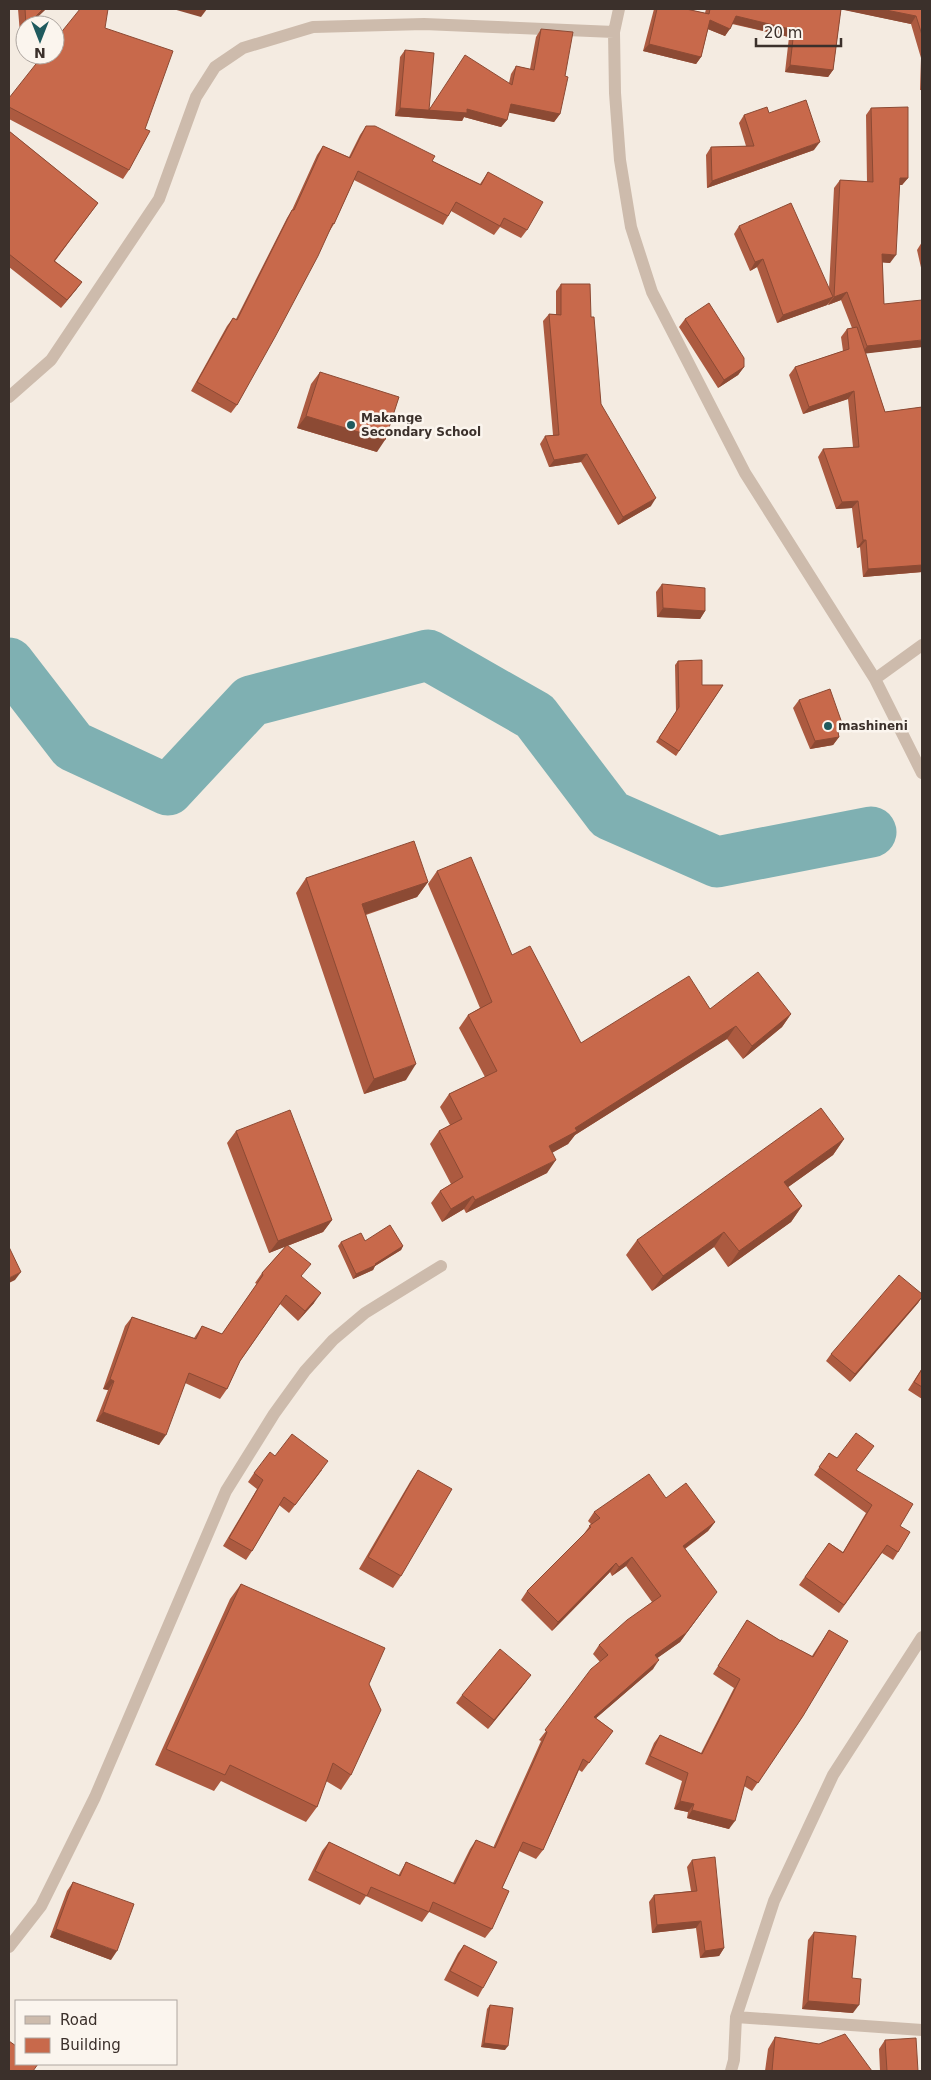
<svg xmlns="http://www.w3.org/2000/svg" width="931" height="2080" font-family="'DejaVu Sans',sans-serif">
	<style>
		.lines { fill: none; stroke-linecap: round; stroke-linejoin: round }
		.river { stroke: #7fb0b2; stroke-width: 51 }
		.service { stroke: #cdbbac; stroke-width: 12 }
		.minor { stroke: #cdbbac; stroke-width: 12 }
		.wall { fill: #ac5a40 }
		.shaded-wall { fill: #8c4a34 }
		.building { fill: #c8694b; stroke: #8c4a34 }
		.poi-dot { fill: #1f5a5e; stroke: #fbf5ee; stroke-width: 2 }
		.labels { text-anchor: middle; stroke-width: 5; stroke-linejoin: round; paint-order: stroke }
		.poi-label { font-size: 12px; font-weight: bold; fill: #3b302b; stroke: #fbf5ee; text-anchor: start }
	</style>
	<rect width="100%" height="100%" fill="#f4ebe1"/>
	<g class="lines">
		<path class="river" d="M9 663 73 746 168 790 251 701 428 655 535 716 610 815 717 862 871 832"/>
		<path class="service" d="M9 1947 41 1906 95 1797 226 1491 274 1414 305 1371 333 1340 365 1313 441 1266"/>
		<path class="minor" d="M619 9 614 32 615 93 620 160 631 227 652 292 745 473 875 679 922 773
			M9 397 51 360 159 199 196 97 215 67 243 48 313 27 424 24 614 32
			M875 679 922 645
			M736 2017 922 2030
			M731 2071 734 2060 736 2017 774 1901 833 1775 922 1637"/>
	</g>
	<path class="wall" d="M18 9H46L29 25H25V29L20 34Z
		M654 9H686L705 13 706 9H922V90H920L921 58 911 24 841 9 833 70 828 77 785 72 789 37 732 24 725 36 708 29 701 57 696 64 643 51Z
		M105 28 129 170 123 179 9 119V98Z
		M541 29 560 114 554 122 509 112 507 120 501 127 464 117 462 121 395 116 400 57 405 50 429 109 509 83 511 74 516 66 530 69 536 37Z
		M871 108 908 178 902 185H899L890 263 882 262 884 304 922 347 865 353 885 412 922 407V572L863 577 860 547 857 548 852 508 836 509 818 457 823 449 853 447 848 399 803 414 789 375 795 367 843 351 841 337 847 329 852 328 841 300 828 305 829 303 827 305 777 323 757 267 750 271 734 234 739 226 829 289 834 188 840 180 867 182 866 115Z
		M769 113 814 150 707 188 706 155 711 147 746 146 739 123 744 115Z
		M366 126 432 161 480 184 488 172 527 230 521 238 500 227 494 235 451 211 443 225 354 180 334 224 329 232 237 405 231 413 191 391 227 326 233 318 236 319 287 218 292 210 317 155 323 146 349 157 360 135Z
		M9 131 98 203 55 261 82 282 61 308 9 267Z
		M922 242V272L917 250Z
		M561 284 591 317 601 404 651 506 618 525 581 462 549 467 540 444 545 436 553 435 543 321 549 314H556V291Z
		M685 319 744 367 738 375 718 388 679 327Z
		M320 372 377 452 297 428 311 384Z
		M662 584 705 611 700 619 657 617 656 592Z
		M678 661 702 685H723L676 756 656 742 676 712 675 665Z
		M799 700 843 726 838 733 839 737 833 745 810 749 793 708Z
		M437 871 512 955 581 1043 710 1009 791 1014 782 1027 743 1059 727 1039 575 1135 568 1144 552 1153 547 1173 466 1213 464 1209 442 1222 431 1203 440 1191 451 1184 430 1144 439 1131 450 1125 440 1107 449 1094 485 1077 459 1028 468 1015 480 1008 428 884Z
		M306 878 428 882 417 897 366 915 406 1080 364 1094 296 893Z
		M236 1131 332 1220 323 1232 287 1246 314 1303 298 1321 280 1304 240 1361 227 1389 220 1399 185 1383 159 1445 96 1421 108 1390 103 1389 125 1326 132 1317 194 1338 202 1326 222 1334 257 1284 255 1283 262 1273 286 1246 269 1253 227 1143Z
		M844 1139 833 1155 788 1187 802 1206 791 1222 728 1267 714 1247 652 1291 626 1255 637 1240Z
		M365 1241 403 1246 401 1250 375 1266 373 1270 353 1279 338 1246 341 1242Z
		M922 1297 918 1303 850 1382 826 1361 831 1354Z
		M922 1368V1399L908 1390Z
		M829 1453 857 1470 900 1526 898 1552 893 1560 882 1553 839 1613 799 1585 829 1543 843 1552 866 1513 814 1475Z
		M275 1456 322 1470 289 1513 279 1505 252 1551 246 1560 223 1546 257 1489 248 1482 254 1473Z
		M418 1470 401 1576 393 1588 359 1569 410 1482Z
		M666 1498 715 1522 708 1531 685 1549 710 1601 680 1642 657 1658 653 1669 596 1718 613 1731 582 1772 579 1770 543 1850 536 1859 519 1851 502 1888 492 1929 485 1938 429 1912 422 1922 366 1896 360 1905 308 1880 322 1851 329 1842 398 1876 406 1862 453 1883 470 1849 476 1840 493 1848 541 1741 539 1740 600 1662 593 1654 599 1645 652 1602 626 1566 612 1576 610 1572 552 1631 521 1600 527 1591 583 1535 591 1524 588 1521 594 1512Z
		M241 1584 369 1684 351 1775 341 1790 326 1781 317 1807 306 1822 221 1781 214 1791 155 1765 230 1599Z
		M747 1620 781 1641 812 1656 829 1630 803 1716 752 1791 744 1786 729 1829 687 1818 688 1812 674 1809 682 1781 645 1764 654 1743 660 1735 701 1753 734 1688 713 1674Z
		M525 1683 488 1729 456 1703 462 1695Z
		M692 1860 724 1948 719 1956 700 1958 696 1928 652 1933 649 1902 654 1895 691 1891 687 1867Z
		M73 1882 111 1960 50 1937 67 1891Z
		M814 1932 852 1978 853 2013 802 2009 808 1940Z
		M464 1945 483 1988 478 1997 444 1980 458 1953Z
		M490 2005 505 2050 481 2047 487 2009Z
		M775 2037 872 2071H765L768 2049Z
		M885 2040 918 2071H880L879 2049Z"/>
	<path class="shaded-wall" d="M43 9H46L29 25H27Z
		M173 9H207L201 17Z
		M839 9H881L916 16 911 24Z
		M736 16 794 30 789 37 731 23Z
		M710 20 730 29 725 36 705 28Z
		M649 44 701 57 696 64 643 51Z
		M790 65 833 70 828 77 785 72Z
		M511 104 560 114 554 122 506 112Z
		M400 108 467 109 507 120 501 127 464 117 462 121 395 116Z
		M820 142 814 150 707 188 712 181Z
		M900 178H908L902 185H894Z
		M882 254 896 255 890 263 876 262Z
		M763 259 757 267 750 271 755 262Z
		M82 282 76 290 61 308 67 300Z
		M847 292 841 300 828 305 834 297Z
		M833 297 827 305 777 323 783 315Z
		M922 340V347L862 354 867 346Z
		M744 367 738 375 718 388 724 380Z
		M854 391 848 399 803 414 809 407Z
		M306 416 385 440 377 452 297 428Z
		M587 454 581 462 549 467 554 460Z
		M656 498 651 506 618 525 623 517Z
		M858 501 852 508 836 509 842 502Z
		M863 540H866L860 547 857 548Z
		M922 565V572L863 577 868 569Z
		M663 608 705 611 700 619 657 617Z
		M843 726 838 734 837 727Z
		M839 737 833 745 810 749 815 741Z
		M428 882 417 897 351 919 362 904Z
		M791 1014 782 1027 743 1059 752 1046Z
		M736 1026 727 1039 575 1135 568 1144 540 1159 549 1146 575 1128Z
		M416 1064 406 1080 364 1094 374 1079Z
		M844 1139 833 1155 773 1198 784 1182Z
		M556 1160 547 1173 466 1213 475 1200Z
		M473 1196 464 1209 442 1222 451 1209Z
		M802 1206 791 1222 728 1267 739 1251Z
		M332 1220 323 1232 269 1253 278 1241Z
		M724 1232 714 1247 652 1291 663 1276Z
		M403 1246 401 1250 375 1266 373 1270 353 1279 356 1274 375 1264Z
		M21 1272 15 1280 9 1283V1278Z
		M321 1293 314 1303 298 1321 305 1311Z
		M922 1297 918 1303 850 1382 855 1374Z
		M110 1379 114 1381 108 1390 103 1389Z
		M103 1412 166 1435 159 1445 96 1421Z
		M715 1522 708 1531 676 1555 683 1546Z
		M632 1557 626 1566 612 1576 619 1567Z
		M616 1563 610 1572 552 1631 558 1622Z
		M710 1601 680 1642 649 1664 655 1655Z
		M659 1660 653 1669 587 1726 594 1717Z
		M531 1675 525 1683 488 1729 494 1720Z
		M680 1801 694 1804 688 1812 674 1809Z
		M692 1810 735 1821 729 1829 687 1818Z
		M701 1921 696 1928 652 1933 657 1925Z
		M56 1929 117 1951 111 1960 50 1937Z
		M724 1948 719 1956 700 1958 705 1951Z
		M808 2001 859 2005 853 2013 802 2009Z
		M484 2043 508 2046 505 2050 481 2047Z"/>
	<path class="building" d="M25 9H43L27 25H26Z
		M80 9H108L105 28 173 51 145 129 150 131 129 170 9 107V98L43 55H55V40Z
		M657 9H686L709 14 710 9H841L833 70 790 65 794 30 736 16 730 29 710 20 701 57 649 44Z
		M881 9H922V35L916 16Z
		M541 29 573 32 565 76 568 77 560 114 511 104 507 120 467 109V113L400 108 405 50 434 53 429 110 465 55 512 85 516 66 534 70Z
		M806 100 820 142 712 181 711 147 754 146 744 115 767 107 769 113Z
		M908 107V178H900L896 255 882 254 884 304 922 300V340L867 346 847 292 834 297 840 180 873 182 871 108Z
		M366 126H375L435 156 432 161 481 185 488 172 543 202 527 230 504 218 500 226 456 202 448 216 358 171 334 224 333 223 318 256 275 337 237 405 197 382 233 318 237 320 292 210H294L323 146 350 158Z
		M9 131 98 203 54 261 82 282 67 300 9 254Z
		M791 203 833 297 783 315 763 259 755 262 739 226Z
		M561 284H590L591 317H594L601 404 656 498 623 517 587 454 554 460 545 436 559 435 549 314 561 315Z
		M709 303 744 358V367L724 380 685 319Z
		M857 327 885 412 922 407V565L868 569 866 540H863L858 501 842 502 823 449 859 447 854 391 809 407 795 367 849 349 847 329Z
		M320 372 399 397 385 440 306 416Z
		M662 584 705 588V611L663 608Z
		M702 660V685H723L679 751 659 738 679 707 678 661Z
		M830 689 843 726 837 727 839 737 815 741 799 700Z
		M414 841 428 882 362 904 416 1064 374 1079 306 878Z
		M471 857 512 955 530 946 581 1043 689 976 710 1009 758 972 791 1014 752 1046 736 1026 575 1128 577 1131 549 1146 556 1160 475 1200 473 1196 451 1209 440 1191 463 1177 439 1131 462 1119 449 1094 497 1071 468 1015 492 1002 437 871Z
		M821 1108 844 1139 784 1182 802 1206 739 1251 724 1232 663 1276 637 1240Z
		M290 1110 332 1220 278 1241 236 1131Z
		M390 1225 403 1246 375 1264 376 1265 356 1274 341 1242 361 1233 365 1241Z
		M287 1245 311 1264 301 1276 321 1293 305 1311 286 1295 240 1361 227 1389 189 1373 166 1435 103 1412 114 1381 110 1379 132 1317 196 1339 202 1326 222 1334 263 1275 262 1273Z
		M9 1247 21 1272 9 1278Z
		M899 1275 922 1294V1297L855 1374 831 1354Z
		M922 1369V1387L914 1382Z
		M856 1433 874 1446 856 1470 913 1504 900 1526 910 1532 898 1552 887 1545 844 1605 805 1577 829 1543 843 1553 872 1505 819 1467 829 1453 837 1458Z
		M292 1434 328 1461 295 1505 284 1497 252 1551 229 1538 263 1480 254 1473 270 1452 275 1456Z
		M418 1470 452 1489 401 1576 368 1557Z
		M649 1474 666 1498 686 1483 715 1522 683 1546 717 1592 686 1633 655 1655 659 1660 594 1717 613 1731 589 1763 583 1759 543 1850 523 1842 502 1888 509 1891 492 1929 433 1902 429 1912 371 1887 367 1896 315 1871 329 1842 400 1876 406 1862 455 1884 476 1840 495 1848 547 1732 545 1730 591 1669 608 1655 599 1645 627 1620 661 1596 632 1557 619 1567 616 1563 558 1622 527 1591 591 1527 589 1526 600 1518 594 1512Z
		M241 1584 385 1648 369 1684 381 1710 351 1775 333 1763 317 1807 230 1765 225 1775 166 1749Z
		M747 1620 781 1641V1640L813 1657 829 1630 848 1641 803 1716 758 1783 747 1776 735 1821 692 1810 694 1804 680 1801 688 1773 650 1756 660 1735 702 1754 740 1679 718 1666Z
		M500 1649 531 1675 494 1720 462 1695Z
		M715 1857 724 1948 705 1951 701 1921 657 1925 654 1895 697 1891 692 1860Z
		M73 1882 134 1904 117 1951 56 1929Z
		M814 1932 856 1936 852 1978 861 1979 859 2005 808 2001Z
		M464 1945 497 1962 483 1988 450 1971Z
		M490 2005 513 2008 508 2046 484 2043Z
		M845 2034 872 2071H772L775 2037 819 2044Z
		M916 2038 918 2071H887L885 2040Z
		M9 2041 16 2046V2064H38L33 2071H9Z"/>
	<g class="poi-dot">
		<circle cx="351" cy="425" r="5"/>
		<circle cx="828" cy="726" r="5"/>
	</g>
	<g class="labels">
		<g class="poi-label">
			<text x="361" y="422">Makange<tspan x="361" dy="14">Secondary School</tspan></text>
			<text x="838" y="730">mashineni</text>
		</g>
	</g>
	<rect width="931" height="2080" fill="none" stroke="#3b302b" stroke-width="20"/>
	<rect x="15" y="2000" width="162" height="65" fill="#fbf5ee" stroke="#aea6a0"/>
	<rect x="25" y="2016" width="25" height="8" fill="#cdbbac" stroke="#aea6a0"/>
	<text x="60" y="2025" font-size="15" fill="#3b302b">Road</text>
	<rect x="25" y="2038" width="25" height="15" fill="#c8694b" stroke="#aea6a0"/>
	<text x="60" y="2050" font-size="15" fill="#3b302b">Building</text>
	<g transform="translate(40 40) rotate(180)"><circle r="24" fill="#fbf5ee" stroke="#aea6a0"/>
	<path d="M0-4L9 19L0 12L-9 19Z" fill="#1f5a5e"/>
	<text y="-8" font-size="14" font-weight="bold" text-anchor="middle" fill="#3b302b">N</text>
	</g>
	<path d="M756 38v8h85v-8" fill="none" stroke="#3b302b" stroke-width="2.5"/>
	<text x="764" y="38" font-size="15" fill="#3b302b" stroke="#fbf5ee" stroke-width="4" paint-order="stroke">20 m</text>
</svg>
